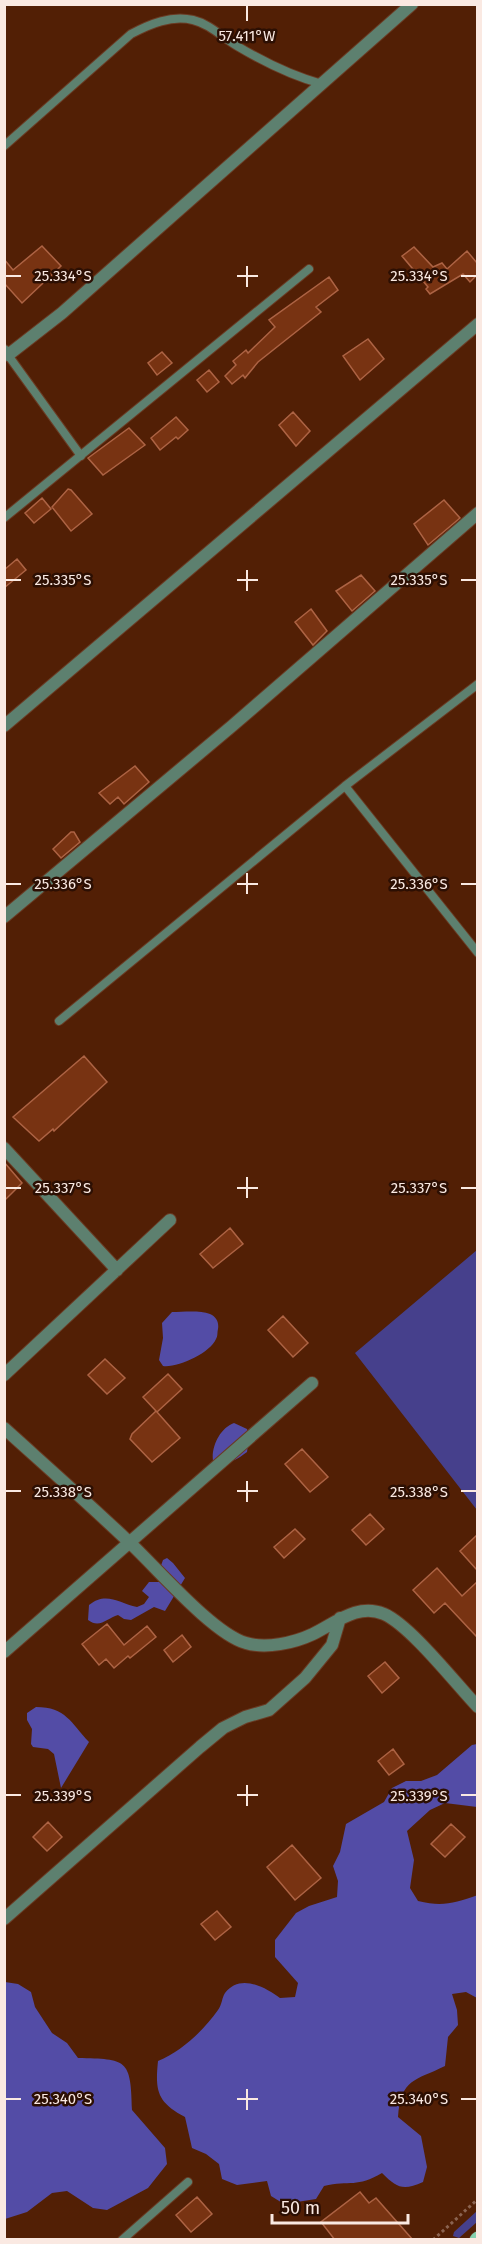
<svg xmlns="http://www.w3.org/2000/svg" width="482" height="2244" font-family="'Fira Sans',sans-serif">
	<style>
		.green { fill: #46408c }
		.forest { fill: #534ca6 }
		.building { fill: #783312; stroke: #ad6344; stroke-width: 1.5 }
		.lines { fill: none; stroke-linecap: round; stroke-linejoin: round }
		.lane-casing { stroke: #6a3b24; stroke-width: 10 }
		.street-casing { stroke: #6a3b24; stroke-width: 14 }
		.primary-casing { stroke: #6a3b24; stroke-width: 16 }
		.path { stroke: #8b6350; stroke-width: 3; stroke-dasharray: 3 3; stroke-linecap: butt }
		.lane { stroke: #5d806f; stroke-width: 8 }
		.street { stroke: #5d806f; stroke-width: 12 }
		.primary { stroke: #85d0ad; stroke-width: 15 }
		.ticks { fill: none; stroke: #fae9e2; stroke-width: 2 }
		.ticks-label { font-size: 15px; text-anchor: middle; fill: #fae9e2; stroke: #2c0f03; stroke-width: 5; stroke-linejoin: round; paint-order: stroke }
	</style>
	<rect width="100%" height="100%" fill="#521f05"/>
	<path class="green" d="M477 1250V1510L355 1353Z
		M477 2211V2222L459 2238 453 2236 454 2232Z"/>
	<path class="forest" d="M172 1312C183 1312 200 1310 210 1314 217 1317 219 1323 218 1329 217 1333 218 1336 216 1339 210 1353 178 1368 163 1366L159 1360 163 1338 162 1323Z
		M234 1423 247 1429 249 1437 247 1452C235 1461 228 1465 213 1461 211 1447 220 1428 234 1423Z
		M167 1558 173 1563 185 1578 165 1611 154 1607 131 1620 124 1619 118 1615C107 1618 100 1629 88 1620L89 1605C106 1591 119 1603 137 1607L144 1604 149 1597 142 1591 149 1582H160L159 1571 163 1560Z
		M36 1707C66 1707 71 1723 89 1742L61 1788 54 1754 48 1749 33 1747 31 1744 32 1729 27 1720V1713Z
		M477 1744V1807L445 1803 430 1810 407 1831 414 1860 410 1888 418 1901C443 1907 454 1903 478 1895L477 1998 466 1992 452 1994 457 2010 458 2025 448 2037 445 2066C415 2081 401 2078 398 2117L421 2136 427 2167 423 2182C403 2191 397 2188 382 2173 357 2188 350 2180 324 2186L316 2199 284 2204 271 2196 267 2181 237 2185 222 2179 219 2164 206 2154 192 2148 185 2117C157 2102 155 2091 158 2061 182 2051 203 2031 218 2010 222 2005 222 1997 225 1993 240 1973 265 1987 280 1998L295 1997 298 1983 275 1957V1940L296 1913 309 1906 337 1897 338 1881 333 1866 340 1852 346 1824 384 1802 392 1788 406 1781H421L437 1775 472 1745Z
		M5 1982 18 1984 31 1992 35 2007 52 2033 67 2043 78 2058C127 2059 131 2059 132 2110L165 2148 167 2164 148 2188 107 2210 93 2208 67 2191 52 2193 27 2212 5 2219Z"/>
	<path class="building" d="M42 246 61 266 22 303 4 283V259L13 270Z
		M414 247 433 267 442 263 447 269 467 251 477 263V275L470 282 463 274 430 294 426 289 428 287 402 256Z
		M329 277 338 290 316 307 321 312 258 362 245 378 243 375 232 384 225 376 236 365 233 361 246 350 248 353 275 327 269 320Z
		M368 339 384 359 360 380 343 356Z
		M162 352 172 363 157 375 148 363Z
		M209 370 219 382 207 392 197 380Z
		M293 412 310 431 296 446 279 425Z
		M176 417 188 430 178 439 176 437 160 450 151 438Z
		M129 428 145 445 103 475 88 458Z
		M68 489 71 490 92 514 71 531 52 507Z
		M42 498 51 509 34 523 25 513Z
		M444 500 460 518 428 545 414 524Z
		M17 559 26 570 4 588V570Z
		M361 575 375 591 352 611 336 591Z
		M311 609 327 631 313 645 295 622Z
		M135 766 149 782 124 804 118 797 110 804 99 793Z
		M71 832H74L80 842 61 858 53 849Z
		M84 1056 107 1082 54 1131 53 1129 39 1141 13 1117Z
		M4 1162 22 1183 4 1201Z
		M230 1228 243 1244 213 1268 200 1254Z
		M283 1316 308 1343 293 1357 268 1330Z
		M105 1359 125 1378 107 1394 88 1375Z
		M168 1374 182 1389 157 1412 180 1438 152 1462 130 1439 132 1434 156 1411 143 1397Z
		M302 1449 328 1477 310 1492 285 1464Z
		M370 1514 384 1529 366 1545 352 1530Z
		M295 1529 305 1539 284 1558 274 1547Z
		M477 1535V1570L460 1551Z
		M437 1568 462 1596 477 1582V1637L445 1603 434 1613 413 1590Z
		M107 1624 124 1645 147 1626 156 1637 130 1658 128 1656 114 1668 106 1659 99 1665 82 1644Z
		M182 1635 191 1647 173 1662 164 1650Z
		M385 1662 399 1678 382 1693 368 1676Z
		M393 1749 404 1764 389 1775 378 1761Z
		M48 1822 62 1837 47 1851 33 1837Z
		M451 1824 465 1837 445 1857 431 1844Z
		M292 1845 321 1878 295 1900 267 1867Z
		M217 1911 231 1927 215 1940 201 1924Z
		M360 2192 369 2203 376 2198 413 2240H335L321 2222Z
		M197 2197 212 2214 191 2232 176 2215Z"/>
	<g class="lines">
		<g class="lane-casing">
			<path id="lane" d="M4 146 131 34C150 24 171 15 193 20 210 24 223 38 237 46 264 62 292 76 322 84
				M8 355 81 456
				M4 518 309 269
				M345 786 478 953
				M59 1021 345 786 478 684
				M122 2240 188 2182"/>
		</g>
		<g class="street-casing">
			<path id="street" d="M4 351 8 355 62 313 412 4
				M4 726 478 324
				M4 917 232 726 478 513
				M4 1148 117 1270
				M4 1375 170 1220
				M4 1428C46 1466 88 1503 129 1542 156 1567 213 1634 246 1643 266 1649 294 1643 313 1634 336 1623 357 1603 384 1614 411 1626 456 1684 478 1707
				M4 1652 312 1383
				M4 1919 200 1747 223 1728 245 1717 269 1710 305 1678 332 1645 340 1618"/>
		</g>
		<g class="primary-casing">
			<path id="primary" d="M477 2240 478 2239"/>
		</g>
		<path class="path" d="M433 2240 478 2199"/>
		<use href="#lane" class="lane"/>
		<use href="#street" class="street"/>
		<use href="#primary" class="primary"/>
	</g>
	<path class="ticks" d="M247 6V21M247 266V287M6 276H21M237 276H258M461 276H476M247 570V591M6 580H21M237 580H258M461 580H476M247 873V894M6 884H21M237 884H258M461 884H476M247 1177V1198M6 1188H21M237 1188H258M461 1188H476M247 1481V1502M6 1491H21M237 1491H258M461 1491H476M247 1785V1806M6 1795H21M237 1795H258M461 1795H476M247 2089V2110M6 2099H21M237 2099H258M461 2099H476"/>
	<g class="ticks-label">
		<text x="247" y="41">57.411°W</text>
		<text x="63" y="281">25.334°S</text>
		<text x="419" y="281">25.334°S</text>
		<text x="63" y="585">25.335°S</text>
		<text x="419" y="585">25.335°S</text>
		<text x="63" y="889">25.336°S</text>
		<text x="419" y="889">25.336°S</text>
		<text x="63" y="1193">25.337°S</text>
		<text x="419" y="1193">25.337°S</text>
		<text x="63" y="1497">25.338°S</text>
		<text x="419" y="1497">25.338°S</text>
		<text x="63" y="1801">25.339°S</text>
		<text x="419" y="1801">25.339°S</text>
		<text x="63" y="2104">25.340°S</text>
		<text x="419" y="2104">25.340°S</text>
	</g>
	<rect width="482" height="2244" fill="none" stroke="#fae9e2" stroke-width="12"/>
	<path d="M272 2214v9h136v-9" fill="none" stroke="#fae9e2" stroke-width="3"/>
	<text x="281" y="2214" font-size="18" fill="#fae9e2" stroke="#2c0f03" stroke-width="4.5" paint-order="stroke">50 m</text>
</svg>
